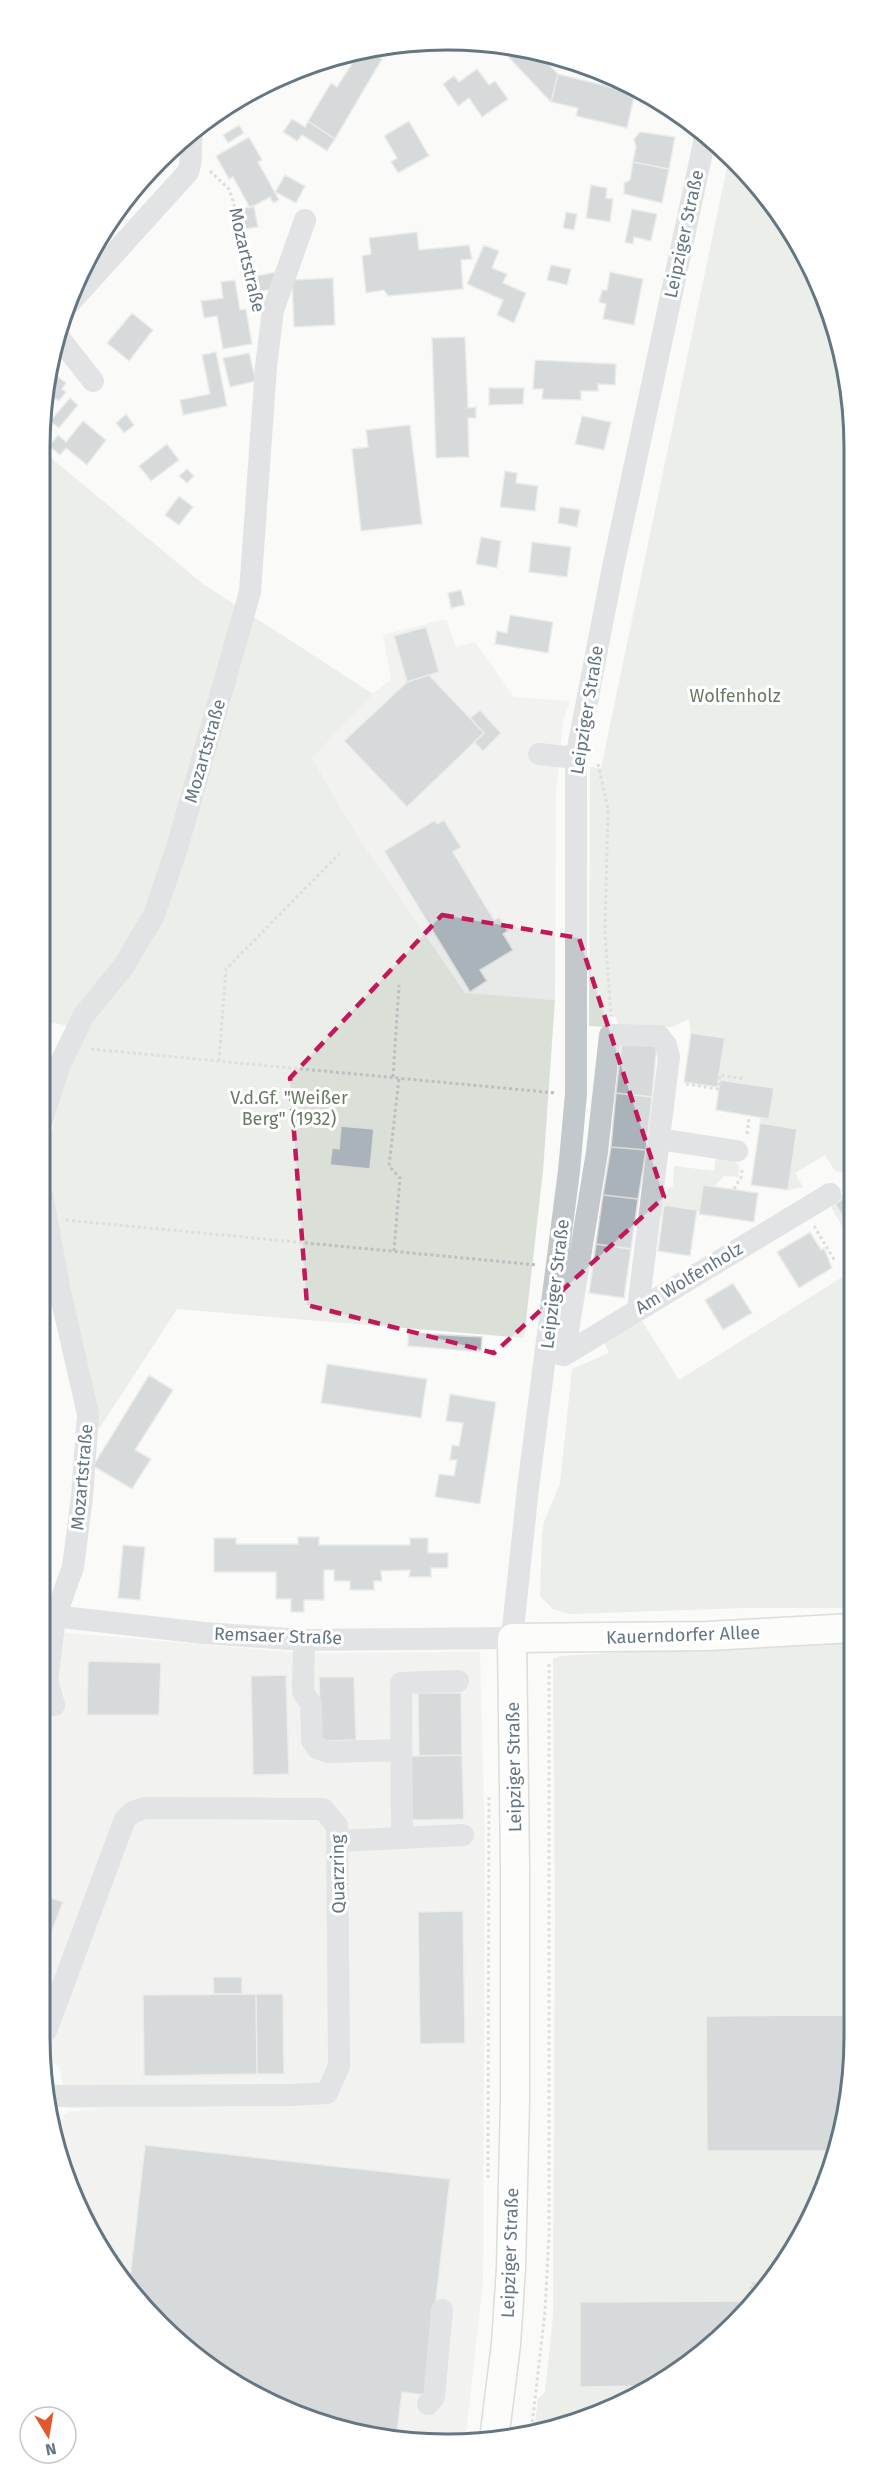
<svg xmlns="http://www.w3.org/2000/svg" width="893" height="2483" font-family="'Fira Sans',sans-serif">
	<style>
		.built { fill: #e8e9e9 }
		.green { fill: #dadfd7 }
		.building { fill: #aab3b9; stroke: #dcdcda; stroke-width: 1.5 }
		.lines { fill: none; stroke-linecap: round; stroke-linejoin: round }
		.major-casing { stroke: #b5babe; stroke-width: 31 }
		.path { stroke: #bbbfc2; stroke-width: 3; stroke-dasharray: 3 3; stroke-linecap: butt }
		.minor { stroke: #c3c8cc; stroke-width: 22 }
		.major { stroke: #fff; stroke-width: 28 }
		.marked { fill: none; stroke: #c2185b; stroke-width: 4.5; stroke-dasharray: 12 8; stroke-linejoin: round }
		.labels { text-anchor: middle; stroke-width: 6; stroke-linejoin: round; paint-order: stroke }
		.street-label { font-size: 18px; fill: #657683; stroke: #fff }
		.park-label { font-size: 18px; fill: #687a64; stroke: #fff }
		.rim { fill: none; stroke: #657683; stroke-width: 3 }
	</style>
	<rect width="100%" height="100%" fill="#fafaf8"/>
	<path class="built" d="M446 619 456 647 475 642 514 697 570 701 563 721 556 794 555 1000 465 994 358 837 312 758 373 694 391 679 383 635Z
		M45 1628 68 1633 302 1653 480 1652 485 1848 483 2282 465 2443 394 2441 266 2402 199 2360 140 2305 70 2192 53 2135 57 2122 68 2112 98 2109 68 2108 59 2066 47 2059Z"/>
	<path class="green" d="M729 158 753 178 812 267 850 393 852 1173 835 1171 825 1155 795 1173 803 1187 788 1190 797 1129 760 1123V1118L769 1119 774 1088 718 1079 724 1038 691 1033 689 1019 672 1027 618 1026 616 1017H608L606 1027 589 1026 590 767 601 768Z
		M39 448 203 584 373 694 312 758 358 837 465 993 555 1000 543 1171 524 1338 177 1309 99 1429 56 1223 51 1185V1135L64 1081 86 1029 42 1021Z
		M716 1157 734 1160 739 1166 738 1177 724 1176 714 1187 703 1185 700 1211 665 1205 662 1219 658 1214 661 1194 673 1186 674 1166 714 1171Z
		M852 1190V1244L828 1201Z
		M852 1271 853 1608H744L569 1614 553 1609 540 1596 542 1535 544 1522 560 1484 572 1369 609 1353 604 1342 642 1321 679 1380Z
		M853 1638 854 2036 840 2142 785 2263 735 2324 673 2375 552 2430 534 2433 538 2399 545 2392 553 2317 555 1918 553 1659 560 1656Z"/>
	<path class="building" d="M495 43 535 50 558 74 551 102Z
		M367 49 382 59 335 139 308 121 331 83 337 87 361 50Z
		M477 69 489 85 495 81 508 99 482 117 469 98 458 106 443 84 454 76 459 82Z
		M558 74 635 93 627 128 576 116 578 108 551 102Z
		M292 119 305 127 308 121 335 139 327 151 302 135 297 141 283 132Z
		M409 121 429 156 398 173 391 162 397 158 384 136Z
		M239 125 244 133 228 143 223 135Z
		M640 132 675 137 669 169 633 162 636 147 634 139Z
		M249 137 262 160 258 162 279 200 273 203 270 197 250 208 233 177 229 179 216 156Z
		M633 162 669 169 662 203 624 194V183L630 180Z
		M285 175 305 186 296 203 275 192Z
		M591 185 607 188 606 198 613 199 610 222 586 218Z
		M254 206 258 227 245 229 241 209Z
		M632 209 657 214 651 241 634 237 633 244 625 242Z
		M566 212 577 214 574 230 563 228Z
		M417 232 419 250 469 245 472 259 461 260 463 289 388 296 384 290 366 293 362 256 371 254 369 238Z
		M484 245 499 251 492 268 507 274 503 283 526 293 514 323 497 315 503 300 467 284Z
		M551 265 571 269 567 285 547 280Z
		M277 272 272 289 259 292 256 276Z
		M610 272 643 279 634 325 603 319 606 304 599 302 602 290H607Z
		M333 278 335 325 294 327 292 280Z
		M235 280 240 310 246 309 252 344 223 349 217 316 204 318 201 301 223 298 221 282Z
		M132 313 153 330 129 361 107 343Z
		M465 337 468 408 476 407V418H468L469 457 436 458 432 338Z
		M216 352 227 406 183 415 180 400 210 394 202 355Z
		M249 353 256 381 230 387 223 358Z
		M535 360 616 364 615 385 598 384V391H581V400L542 399 543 389H533Z
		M49 370 66 383 62 389 66 392 59 401 54 398 50 403 45 399Z
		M489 388H524L523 404 489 405Z
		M70 398 78 405 59 428 50 421Z
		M126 414 134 425 124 433 116 423Z
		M582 416 611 422 604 450 575 444Z
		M83 421 106 440 87 465 66 448 60 455 49 446 58 435 66 442Z
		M410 425 422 524 361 531 352 449 368 447 366 430Z
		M167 444 179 460 151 481 139 466Z
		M187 469 194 476 187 483 179 476Z
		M505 471 517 473 516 483 538 486 535 511 500 507Z
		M179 496 193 507 179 525 165 515Z
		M560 507 580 510 577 527 558 523Z
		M481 537 501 541 497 568 476 564Z
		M532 542 571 547 567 577 529 572Z
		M461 590 465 605 451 608 448 593Z
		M510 615 553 622 548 653 495 644 497 631 507 633Z
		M426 627 439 672 407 682 394 636Z
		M429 675 484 733 407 807 344 741 407 682Z
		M480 710 501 733 483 751 474 742 484 733 470 718Z
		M435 820 437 824 444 820 461 847 453 852 494 920 499 917 508 931 503 934 513 950 480 970 487 981 470 992 384 851Z
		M691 1033 725 1038 717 1087 684 1082Z
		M622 1040 657 1044 652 1097 616 1093Z
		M720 1080 774 1088 769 1119 716 1110Z
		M616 1093 652 1097 646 1150 611 1147Z
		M760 1123 797 1129 788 1190 751 1185Z
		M341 1126 374 1129 370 1169 330 1165 332 1148 339 1149Z
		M611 1147 646 1150 638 1199 603 1195Z
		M703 1185 758 1193 754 1222 699 1214Z
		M603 1195 638 1199 631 1249 596 1244Z
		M849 1195 852 1199V1211L843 1217 835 1204Z
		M664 1205 697 1210 690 1256 658 1251Z
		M810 1232 821 1250 824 1248 832 1268 799 1288 777 1252Z
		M596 1244 631 1249 624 1298 589 1293Z
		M733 1283 752 1313 723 1330 705 1300Z
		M408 1333 482 1337 481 1352 408 1346Z
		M327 1364 427 1379 421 1418 321 1403Z
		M149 1375 173 1390 135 1450 151 1459 132 1489 93 1466Z
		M450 1394 496 1402 480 1504 435 1497 439 1474 454 1476 457 1460H450L452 1445 459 1446 463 1423 446 1421Z
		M298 1537H319V1545H410V1538H428V1553H448V1568H431V1577H409L410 1570 381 1571 382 1581H374V1590H350V1581H334V1570H324V1600H304V1612H291V1599H276V1572H214V1538H236V1544H298Z
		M123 1545 145 1547 140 1600 118 1598Z
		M88 1661 161 1663 159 1715H87Z
		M286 1675 289 1774 253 1775 251 1676Z
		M319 1677H354L356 1740 321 1741Z
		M418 1693H461L462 1755 419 1756Z
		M462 1755 464 1819 412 1820 411 1756Z
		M46 1896 63 1902 46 1946Z
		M463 1911 465 2043 420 2044 418 1912Z
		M213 1977H242V1994H214Z
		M256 1994 257 2074 144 2076 143 1995Z
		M256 1994H283L284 2074H257Z
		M854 2015V2036L840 2142 836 2151H707L706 2016Z
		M145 2145 450 2179 425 2395 402 2392 396 2441 266 2402 199 2360 140 2305 129 2287Z
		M751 2301H754L735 2324 673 2375 648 2386 580 2387V2302Z"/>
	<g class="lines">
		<g class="major-casing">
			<path id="major" d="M494 2440 506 2344 511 2268 515 2101V1868L512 1638 708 1636 853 1628"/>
		</g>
		<path class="path" d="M210 171 229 189 233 201 256 297
			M598 764 608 808 605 932 611 1016
			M91 1049 556 1093
			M219 1061 226 969 339 854
			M393 1077 399 985
			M686 1084 718 1089 720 1075 745 1079
			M747 1134 749 1118
			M734 1189 741 1177 742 1170
			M66 1220 537 1265
			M814 1226 835 1261
			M394 1251 400 1178 389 1166 399 1078
			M488 2178 489 1797
			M753 2285H767
			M751 2301V2285H753V2281
			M531 2434 545 2311 549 2235V1661"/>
		<path class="minor" d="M65 308 188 172C194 157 188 144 193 130
			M56 334 93 381
			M539 754 576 758
			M42 1121 59 1066 84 1015 123 967 154 915 177 848 250 592 266 367 273 310 305 220
			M659 1139 737 1151
			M42 1195 60 1292 88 1414 82 1497 73 1567 55 1617 47 1680 54 1705
			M554 1353 564 1355 830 1194
			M564 1355 597 1152 610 1035 659 1036 666 1045 669 1057 638 1309
			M44 1615 204 1633 304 1640 512 1638 528 1488 569 1171 576 1094V758L613 567 705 138
			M304 1640 303 1692 311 1704 312 1740 317 1748 329 1752 401 1750
			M402 1838 401 1683 458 1681
			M339 1841 463 1835
			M46 2031 125 1819 133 1812 145 1808 323 1809 337 1826 339 2066 327 2093 291 2095 51 2096
			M428 2404 434 2397 442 2310"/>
		<use href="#major" class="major"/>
	</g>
	<path d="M0 0H893V2483H0ZM442 915 579 938 664 1197 494 1353 307 1305 290 1078Z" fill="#fafaf8" fill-opacity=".55" fill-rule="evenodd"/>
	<path class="marked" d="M442 915 579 938 664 1197 494 1353 307 1305 290 1078Z"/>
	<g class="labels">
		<g class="street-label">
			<text transform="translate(684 234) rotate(-78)" y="6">Leipziger Straße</text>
			<text transform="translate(247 260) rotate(77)" y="6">Mozartstraße</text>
			<text transform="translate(587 710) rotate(-81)" y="6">Leipziger Straße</text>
			<text transform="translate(205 751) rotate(-74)" y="6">Mozartstraße</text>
			<text transform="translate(689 1278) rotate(-31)" y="6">Am Wolfenholz</text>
			<text transform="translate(555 1284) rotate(-83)" y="6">Leipziger Straße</text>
			<text transform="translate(82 1477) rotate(-85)" y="6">Mozartstraße</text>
			<text transform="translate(683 1635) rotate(-2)" y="6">Kauerndorfer Allee</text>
			<text transform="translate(278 1636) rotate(2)" y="6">Remsaer Straße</text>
			<text transform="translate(514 1767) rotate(-91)" y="6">Leipziger Straße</text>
			<text transform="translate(338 1874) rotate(-91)" y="6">Quarzring</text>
			<text transform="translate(510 2253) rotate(-88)" y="6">Leipziger Straße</text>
		</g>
		<g class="park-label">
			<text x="735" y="702">Wolfenholz</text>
			<text x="289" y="1104">V.d.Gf. "Weißer<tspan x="289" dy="21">Berg" (1932)</tspan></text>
		</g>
	</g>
	<path d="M0 0H893V2483H0ZM447 50H447A397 397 0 0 1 844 447V2037A397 397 0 0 1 447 2434H447A397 397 0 0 1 50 2037V447A397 397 0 0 1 447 50Z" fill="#fff" fill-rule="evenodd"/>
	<path class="rim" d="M447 50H447A397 397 0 0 1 844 447V2037A397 397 0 0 1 447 2434H447A397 397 0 0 1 50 2037V447A397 397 0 0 1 447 50Z"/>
	<g transform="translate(48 2435) rotate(169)"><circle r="28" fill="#ffffff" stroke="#c1c8cd" stroke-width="1.5"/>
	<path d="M0-4.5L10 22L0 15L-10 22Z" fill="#e4572e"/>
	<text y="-9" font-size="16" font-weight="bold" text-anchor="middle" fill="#657683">N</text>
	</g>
</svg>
